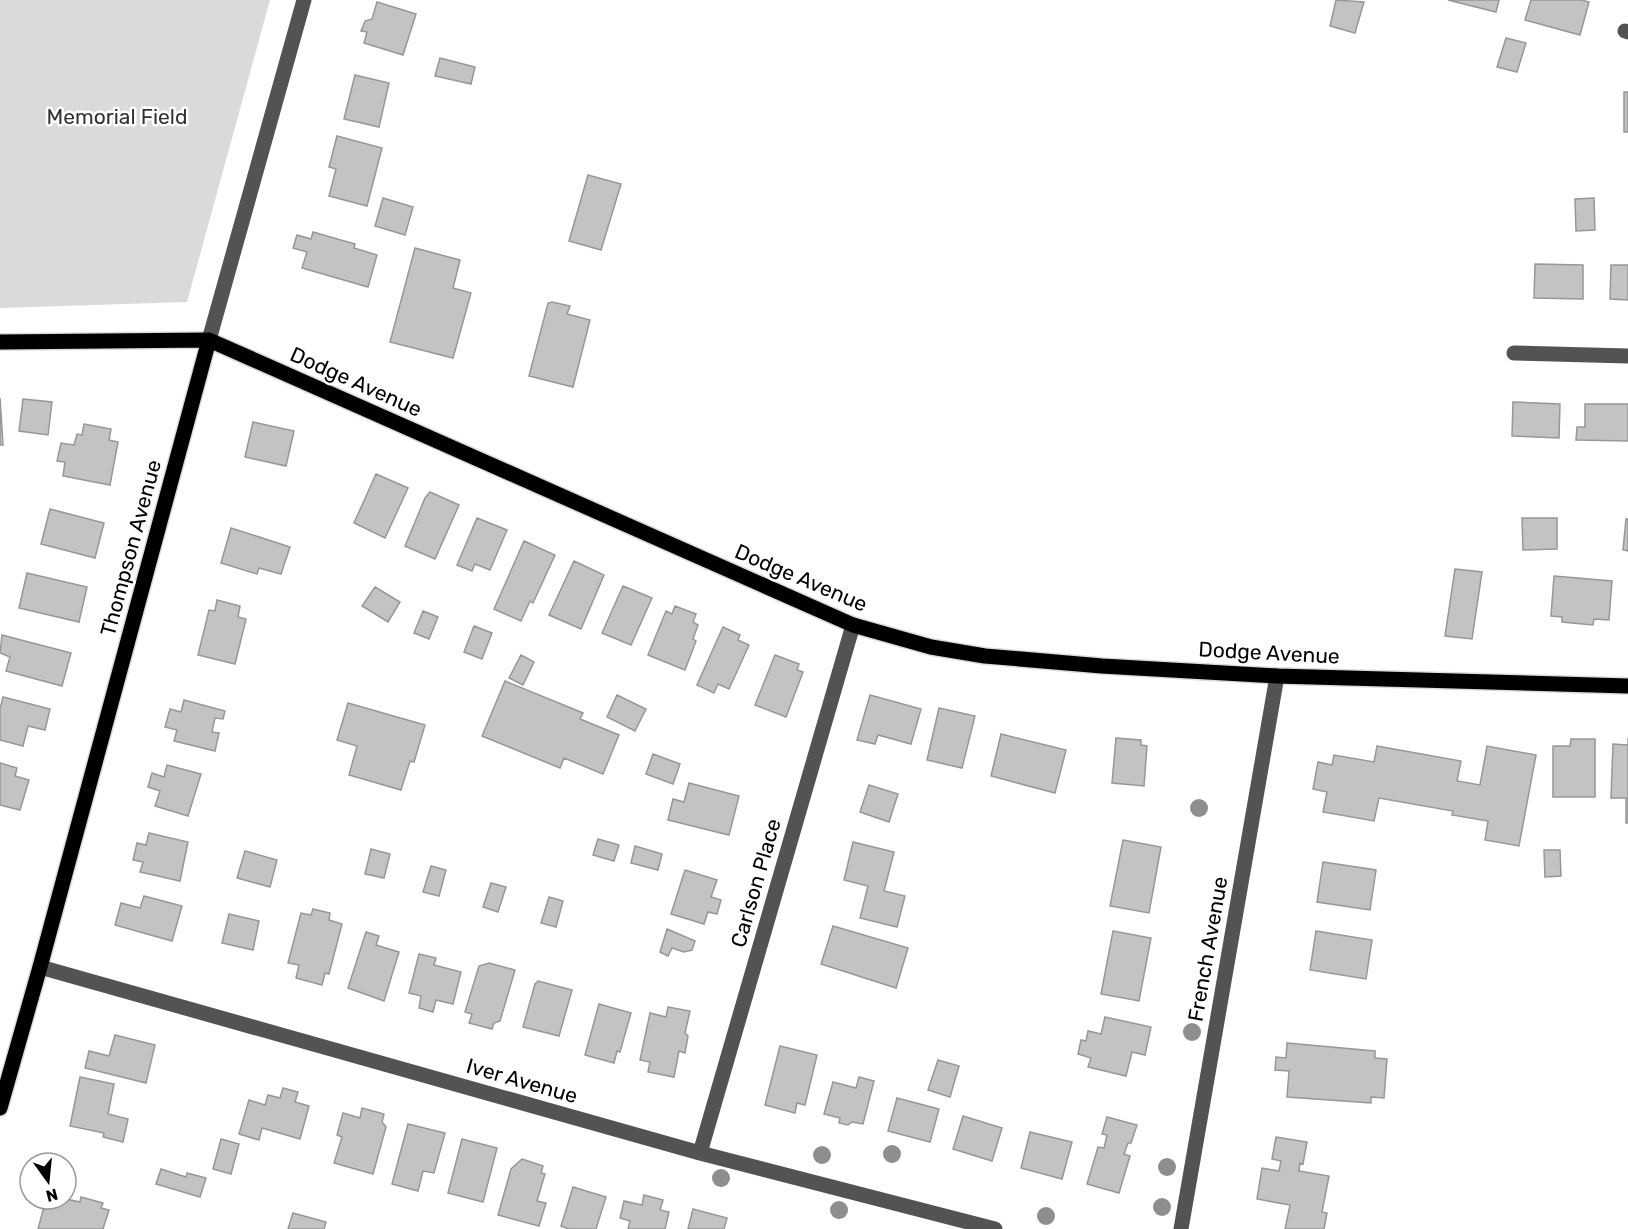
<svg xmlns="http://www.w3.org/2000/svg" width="1628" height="1229" font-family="Rubik,sans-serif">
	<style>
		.green { fill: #dadada }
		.building { fill: #c3c3c3; stroke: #979797; stroke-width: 1.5 }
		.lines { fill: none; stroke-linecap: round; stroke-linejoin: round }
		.major-casing { stroke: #dbdbdb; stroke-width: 18 }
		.minor { stroke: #535353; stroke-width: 15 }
		.major { stroke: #000; stroke-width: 15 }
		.tree { fill: #8e8e8e }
		.labels { text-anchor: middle; stroke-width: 5; stroke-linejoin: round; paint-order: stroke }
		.park-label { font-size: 21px; fill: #313131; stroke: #fff }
		.street-label { font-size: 21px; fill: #000; stroke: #fff }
	</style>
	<rect width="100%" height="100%" fill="#fff"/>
	<path class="green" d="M0 0H270L187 302 0 308Z"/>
	<path class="building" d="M1336 0 1364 2 1355 33 1330 26Z
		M1448 0H1499L1496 12Z
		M1531 0H1581L1589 2 1580 35 1525 20Z
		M377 2 416 14 403 55 364 43 367 32 361 31 365 21 372 19Z
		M1506 38 1526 43 1517 72 1497 67Z
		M440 58 475 67 471 84 435 76Z
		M355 75 389 83 379 127 344 119Z
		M1624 92H1628V132H1624Z
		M337 136 382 148 367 206 329 196 336 169 329 167Z
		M588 175 621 184 601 250 569 241Z
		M383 198 413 207 405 235 375 226Z
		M1594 198 1595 230 1576 231 1575 199Z
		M313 232 355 244 354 248 377 255 368 287 302 268 307 252 293 248 297 235 311 239Z
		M415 248 460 260 453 288 471 293 453 358 390 342Z
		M1535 264 1583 265V299L1534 298Z
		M1611 265H1628V300L1610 299Z
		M552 302 570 306 567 314 590 320 573 387 529 376 548 303Z
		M0 398 3 445H0Z
		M23 399 52 402 48 435 19 431Z
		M1513 402 1560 404 1559 438 1512 436Z
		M1585 404H1628V441L1576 440 1577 427H1585Z
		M253 422 294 431 286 466 245 457Z
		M84 424 111 429 109 440 118 442 110 485 63 476 65 462 57 461 61 443 74 445 77 434 82 435Z
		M376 474 408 488 385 538 354 523Z
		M430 492 459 505 435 559 405 546 425 498Z
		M50 509 104 523 95 558 41 544Z
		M477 518 507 530 490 570 475 564 472 571 457 565Z
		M1522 518H1557V549L1523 550Z
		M1626 519H1628V551L1623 550Z
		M231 528 290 547 281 574 259 568 257 574 221 563Z
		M524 541 555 555 533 603 530 601 521 621 494 609Z
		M574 561 604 575 581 629 549 615Z
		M1455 569 1482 572 1472 639 1445 636Z
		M27 573 87 587 79 622 19 608Z
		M1554 576 1612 581 1609 620 1594 619 1593 625 1562 622V617L1551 616Z
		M623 586 652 598 631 645 602 633Z
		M375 587 400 602 388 622 362 606Z
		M217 600 240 606 238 617 246 619 235 664 198 655 209 610 215 611Z
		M675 606 696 614 693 622 698 625 693 639 696 641 685 670 648 655 666 611 672 614Z
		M423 611 438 617 429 639 414 633Z
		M474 626 492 633 482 659 464 652Z
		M723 627 740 635 738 640 749 645 729 689 718 684 714 693 697 685Z
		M2 635 71 653 62 686 6 671 10 657 0 653Z
		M521 655 534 662 523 685 509 678Z
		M775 655 799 664 797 670 803 672 786 717 755 705Z
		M505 681 583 713 580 719 619 735 603 774 564 758 560 768 482 736Z
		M617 695 646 709 635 731 607 717Z
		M870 695 921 709 911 744 878 735 875 744 857 740Z
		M3 697 50 709 45 730 28 726 23 746 0 740V709Z
		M184 700 225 711 223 719 215 718 212 732 219 733 215 751 174 741 177 730 165 727 170 709 181 712Z
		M348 703 425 725 414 762 410 761 401 790 349 775 357 746 337 740Z
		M939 708 975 716 962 768 927 760Z
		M1001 734 1066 750 1055 793 991 776Z
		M1116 738 1141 740V745L1147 746 1144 786 1112 783Z
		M1628 738V823H1626V798H1611L1613 744 1628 745Z
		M1571 739H1595V797H1553V746H1570Z
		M1377 746 1461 761 1457 781 1480 785 1487 746 1536 755 1519 846 1485 840 1488 821 1452 815 1453 811 1379 798 1374 821 1323 812 1327 792 1313 789 1318 762 1332 765 1334 755 1374 762Z
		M653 754 680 764 673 784 646 774Z
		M0 763 17 768 15 776 29 780 20 810 0 805Z
		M167 765 201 774 188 816 155 806 160 791 148 787 152 773 164 777Z
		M689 783 739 796 729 835 668 820 673 799 684 802Z
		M869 785 898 794 889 822 860 812Z
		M149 833 188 842 180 881 140 872 143 862 133 860 137 843 146 845Z
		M598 839 619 845 614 861 593 855Z
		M1123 840 1161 847 1149 913 1110 906Z
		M853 842 894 852 884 891 905 896 897 927 860 918 868 886 844 880Z
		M635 846 662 854 658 870 631 863Z
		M371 849 390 854 384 878 365 874Z
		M1544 850H1560L1561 876 1545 877Z
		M245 851 277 860 270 887 237 878Z
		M1323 862 1376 870 1370 910 1317 902Z
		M431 866 446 870 439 896 423 892Z
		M685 870 717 880 711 897 721 900 717 914 708 912 704 924 671 914Z
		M491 883 506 887 498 912 483 907Z
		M144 896 182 906 172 941 115 925 121 903 140 908Z
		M549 897 563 901 556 927 541 923Z
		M313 909 330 913 329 920 342 924 329 974 325 973 322 985 296 978 299 965 288 963 301 913 311 915Z
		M229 914 259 921 253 950 222 943Z
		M833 926 908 948 896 988 821 964Z
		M667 929 695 941 692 950 684 952 672 948 668 956 660 952Z
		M1113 931 1151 938 1139 1001 1101 994Z
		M1316 931 1372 940 1366 979 1310 970Z
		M366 932 379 936 376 945 399 952 384 1001 348 988Z
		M419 954 436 958 434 965 461 972 453 1004 436 1000 433 1012 419 1008 421 996 409 993Z
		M489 963 515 970 500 1021 494 1023 492 1029 469 1023 472 1014 465 1012 479 966Z
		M538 981 572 990 559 1036 523 1027 535 984Z
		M599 1004 631 1013 620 1052 617 1051 614 1063 585 1055Z
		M668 1007 690 1011 685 1033 688 1036 685 1053 679 1051 674 1077 648 1072 650 1062 640 1060 650 1013 666 1017Z
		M1105 1017 1151 1027 1145 1055 1132 1052 1126 1076 1088 1067 1091 1058 1078 1054 1081 1040 1086 1041 1088 1031 1101 1034Z
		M115 1035 155 1045 146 1083 85 1068 89 1051 109 1056Z
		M1287 1043 1375 1051V1058L1387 1059 1384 1098 1371 1097V1103L1287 1097 1289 1071 1275 1070 1276 1057 1286 1058Z
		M780 1046 817 1055 805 1105 797 1103 795 1113 765 1105Z
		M938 1060 959 1066 950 1097 928 1090Z
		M80 1077 114 1084 108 1114 128 1119 123 1142 103 1137 104 1133 70 1126Z
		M859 1077 874 1081 863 1124 852 1122 848 1125 839 1123 840 1118 824 1114 833 1082 856 1088Z
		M283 1088 298 1092 295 1102 309 1106 300 1139 262 1128 259 1140 239 1134 249 1100 265 1105 268 1095 280 1098Z
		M897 1098 939 1109 930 1142 888 1131Z
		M362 1108 384 1114 382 1122 386 1127 373 1174 334 1163 342 1137 337 1135 343 1113 360 1118Z
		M963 1116 1002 1128 992 1161 953 1149Z
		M1107 1117 1137 1125 1131 1143H1128L1124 1154 1130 1156 1119 1193 1087 1184 1098 1147 1104 1148 1107 1135 1102 1134Z
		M408 1124 445 1133 434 1173 423 1171 418 1191 392 1184Z
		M1030 1132 1072 1142 1062 1179 1021 1168Z
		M1276 1137 1307 1142 1303 1164 1300 1163 1299 1171 1329 1176 1322 1212 1327 1213 1324 1229H1285L1290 1205 1257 1199 1262 1168 1279 1171 1281 1161 1272 1159Z
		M221 1139 239 1144 231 1174 213 1169Z
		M462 1139 497 1148 483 1202 448 1193Z
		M522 1159 543 1166 541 1173 545 1174 537 1201 546 1203 539 1226 498 1215 511 1169Z
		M161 1169 186 1177 187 1173 206 1178 200 1197 156 1184Z
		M573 1187 606 1197 596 1229H569L561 1226Z
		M644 1195 663 1200 660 1210 669 1212 665 1229H628L630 1221 620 1218 624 1201 642 1205Z
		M81 1197 103 1203 101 1208 109 1210 103 1229H38L46 1199H66L80 1202Z
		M693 1209 727 1218 724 1229H688Z
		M293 1213 326 1222 324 1229H288Z"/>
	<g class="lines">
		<g class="major-casing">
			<path id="major" d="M0 342 209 340 853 625 931 647 985 656 1102 666 1277 676 1628 686
				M0 1108 40 967 209 340"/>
		</g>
		<path class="minor" d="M1625 31 1628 32
			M209 340 304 0
			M1514 353 1628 356
			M40 967 700 1153 995 1229
			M700 1153 853 625
			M1181 1229 1277 676"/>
		<use href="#major" class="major"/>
	</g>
	<g class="tree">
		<circle cx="1199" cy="808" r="9"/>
		<circle cx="1192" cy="1032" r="9"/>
		<circle cx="892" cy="1154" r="9"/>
		<circle cx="822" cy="1155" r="9"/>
		<circle cx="1167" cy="1167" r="9"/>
		<circle cx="721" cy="1178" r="9"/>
		<circle cx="1162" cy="1207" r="9"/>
		<circle cx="839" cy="1210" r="9"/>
		<circle cx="1046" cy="1216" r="9"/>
	</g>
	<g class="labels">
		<g class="park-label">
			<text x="117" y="124">Memorial Field</text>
		</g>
		<g class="street-label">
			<text transform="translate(356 382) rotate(24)" y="7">Dodge Avenue</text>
			<text transform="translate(131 548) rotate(-75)" y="7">Thompson Avenue</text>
			<text transform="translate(801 578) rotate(23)" y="7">Dodge Avenue</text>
			<text transform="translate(1269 653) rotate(3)" y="7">Dodge Avenue</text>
			<text transform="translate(756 883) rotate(-74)" y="7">Carlson Place</text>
			<text transform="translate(1208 949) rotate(-80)" y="7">French Avenue</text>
			<text transform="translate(522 1081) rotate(16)" y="7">Iver Avenue</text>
		</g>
	</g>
	<g transform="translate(48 1181) rotate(165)"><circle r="28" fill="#ffffff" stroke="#999999" stroke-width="1.5"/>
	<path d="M0-4.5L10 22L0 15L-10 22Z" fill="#000000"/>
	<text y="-9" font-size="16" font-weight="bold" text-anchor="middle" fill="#000000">N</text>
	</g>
</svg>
